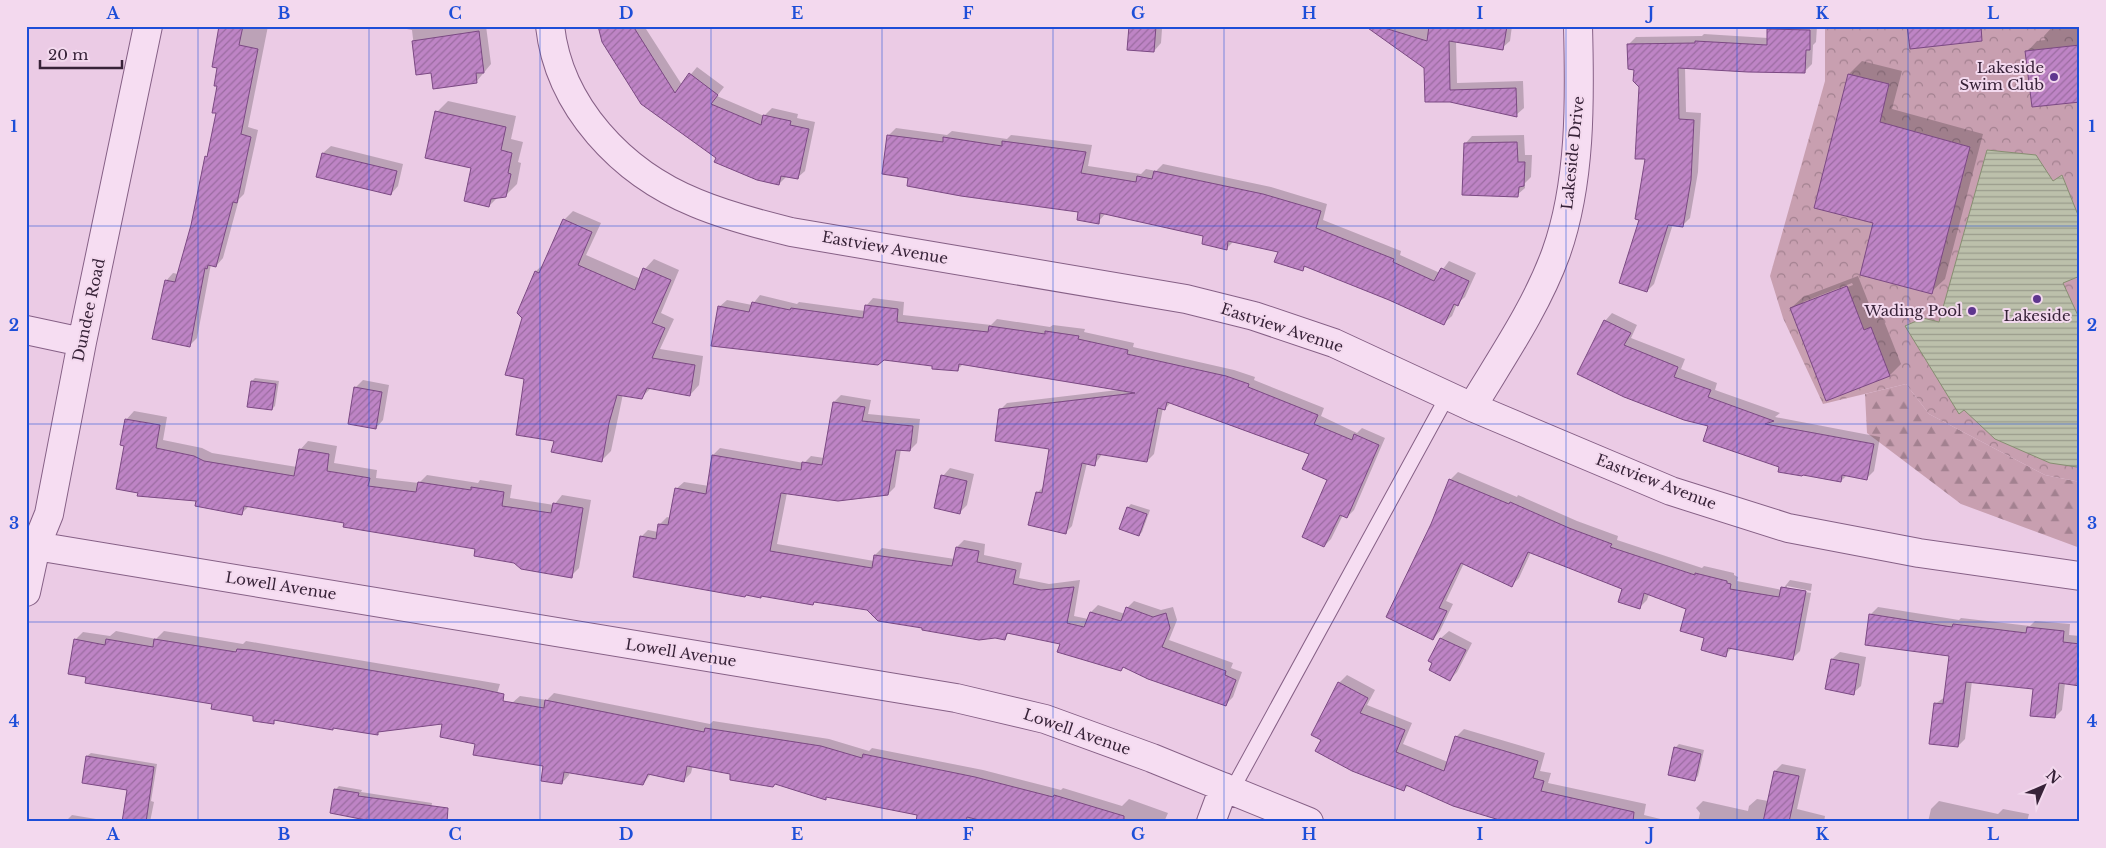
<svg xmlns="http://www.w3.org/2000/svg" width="2106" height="848" font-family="'Libre Baskerville',serif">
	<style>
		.forest { fill: url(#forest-firs) }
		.park { fill: url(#park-crowns) }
		.water { fill: url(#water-rules); stroke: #878e72 }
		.shadow { fill: #0003; fill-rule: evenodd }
		.building { fill: url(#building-hatch); stroke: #7b4983 }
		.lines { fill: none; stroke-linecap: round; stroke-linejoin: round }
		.service-casing { stroke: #866086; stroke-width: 16 }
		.minor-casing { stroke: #866086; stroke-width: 30 }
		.service { stroke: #f6ddf2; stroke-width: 14 }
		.minor { stroke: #f6ddf2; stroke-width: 28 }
		.grid { fill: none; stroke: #1d4ed8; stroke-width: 1; stroke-opacity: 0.55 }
		.poi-dot { fill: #5f368f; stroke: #f3d9ee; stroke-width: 2 }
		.labels { text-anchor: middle; stroke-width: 4; stroke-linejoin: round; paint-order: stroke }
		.poi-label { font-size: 15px; fill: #372238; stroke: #f3d9ee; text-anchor: end }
		.street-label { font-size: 15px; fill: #372238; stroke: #f3d9ee }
		.neatline { fill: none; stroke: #1d4ed8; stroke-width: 2 }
		.grid-label { font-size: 16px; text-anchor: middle; font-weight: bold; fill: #1d4ed8 }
	</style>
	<defs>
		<pattern id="forest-firs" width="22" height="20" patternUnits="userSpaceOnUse" patternTransform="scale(1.25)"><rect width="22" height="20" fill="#c89fb0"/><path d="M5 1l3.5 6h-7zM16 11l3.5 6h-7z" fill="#a38190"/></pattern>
		<pattern id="park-crowns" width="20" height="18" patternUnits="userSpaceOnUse" patternTransform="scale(1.25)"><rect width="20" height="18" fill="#c89fb0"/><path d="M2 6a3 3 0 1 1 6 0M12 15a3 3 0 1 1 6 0" fill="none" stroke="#a38190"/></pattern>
		<pattern id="water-rules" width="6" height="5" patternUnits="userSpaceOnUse" patternTransform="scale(1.25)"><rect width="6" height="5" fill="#bcc0ab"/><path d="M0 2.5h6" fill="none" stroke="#9a9c8c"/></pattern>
		<pattern id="building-hatch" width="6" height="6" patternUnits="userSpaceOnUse" patternTransform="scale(1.25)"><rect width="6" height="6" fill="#be84c5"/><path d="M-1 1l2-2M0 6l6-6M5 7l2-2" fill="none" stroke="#9b6ca1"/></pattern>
	</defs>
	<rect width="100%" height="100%" fill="#ebcbe5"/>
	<path class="forest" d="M1906 384 1929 414 2045 475 2080 482V548L1961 504 1867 433 1865 394Z"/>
	<path class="park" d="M1825 26H2080V482L2045 475 1929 414 1906 384 1823 404 1783 318 1770 276 1825 81Z"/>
	<path class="water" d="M1987 150 2036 155 2053 181 2062 175 2080 220V276L2063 283 2080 320V466L2077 467 2050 463 1995 439 1964 410 1959 414 1905 326 1923 318 1939 322Z"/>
	<path class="shadow" d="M223 26H268L248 127 258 130 244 194 239 199 223 258 216 266 211 264 197 338 189 346 166 281 173 273 178 274 192 225 217 112Z
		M391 26H486L491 64 476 82 432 71 417 73 412 30Z
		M599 26H654L646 29 682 85 697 67 724 87 717 96 764 116 772 108 798 114 797 118 815 122 805 171 797 178 787 176 779 184 717 158Z
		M1130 26H1184L1181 29H1162L1161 43 1154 51Z
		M1374 26H1512L1510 41 1502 48 1456 41 1457 83 1523 81 1524 108 1516 115 1450 101 1426 68Z
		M1772 26H1817L1816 42 1813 45 1812 64 1805 71 1685 67 1686 112 1701 113 1698 172 1690 218 1682 226 1673 224 1654 284 1647 291 1641 219 1647 158 1640 87 1628 45 1636 37 1702 36 1704 34 1768 38V30Z
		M2053 26H2080V101L2027 52 2037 41 2045 40 2044 36Z
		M1862 61 1902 71 1892 109 1983 134 1945 279 1931 292 1849 74Z
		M448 101 516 116 511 139 523 142 518 162 521 163 517 184 505 196 498 197 489 206 473 167 437 112Z
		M896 128 947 135 952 131 1007 139 1011 135 1092 145 1088 166 1141 174 1146 169 1156 171 1163 164 1271 187 1327 204 1323 220 1401 251 1400 255 1440 273 1449 261 1476 273 1465 297 1457 304 1452 316 1444 323 1390 298 1306 266 1303 269 1279 251 1234 241 1226 249 1205 236 1106 213 1098 222 1079 211 909 177 888 136Z
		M1524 135 1525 155H1532L1531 177 1525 183V188L1517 195 1465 144 1472 136Z
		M331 146 403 164 398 186 391 194 323 153Z
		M573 211 601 223 586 255 641 279 645 269 654 259 679 270 661 313 674 319 660 349 703 356 699 385 690 395 651 388 641 398 623 394 611 451 602 460 555 440 526 378 523 317 519 313 536 271 545 263 564 220Z
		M1858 276 1875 319 1882 316 1901 364 1890 375 1827 399 1791 308 1803 297ZM1852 283 1853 285 1803 304V302Z
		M760 295 797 304 799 302 865 311 866 306 873 298 904 302 903 315 991 325 997 319 1050 327 1053 325 1085 329 1084 332 1134 343 1133 347 1234 370 1255 377 1254 380 1324 408 1321 416 1357 433 1362 428 1385 438 1354 510 1347 517 1343 515 1331 539 1324 546 1329 480 1310 453 1171 402 1165 409 1163 408 1154 454 1147 461 1102 454 1095 464 1087 463 1072 526 1065 533 1038 492 1044 486 1051 447 1000 410 1007 403 1118 390 964 363 957 370 719 307 727 300 752 305Z
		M1612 313 1637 325 1631 338 1685 359 1681 369 1717 383 1715 390 1780 413 1775 417 1880 437 1874 471 1866 479 1847 475 1841 481 1780 466 1709 425 1624 396 1605 321Z
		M255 378 279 381 275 406 272 409 252 381Z
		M363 380 389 385 383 420 376 428 355 388Z
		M841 395 871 400 868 414 920 419 917 443 910 450 901 449 895 487 888 494 787 493 777 544 874 561 875 555 882 548 955 559 957 547 964 540 985 544 984 555 1022 563 1019 578 1049 584 1080 580 1074 616 1088 619 1091 612 1098 605 1125 614 1127 608 1134 601 1161 610 1173 607 1177 620 1169 640 1233 663 1231 668 1242 672 1233 697 1226 704 1124 667 1121 670 1062 643 1010 632 1005 638 924 627 868 609 815 601 813 604 641 537 648 530 658 532 660 524 667 517 671 518 676 489 684 482 709 486 713 455 720 448 804 463 811 456 824 458 834 402Z
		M134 411 167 417 163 440 202 448 212 453 297 467 300 450 308 441 337 446 334 463 377 470 376 478 419 483 427 475 478 483 480 480 512 485 510 498 554 505 562 495 591 500 579 568 571 576 515 562 476 548 345 522 249 506 242 513 197 500 139 492 125 445 126 420Z
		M950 468 974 474 967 505 960 512 943 476Z
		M1458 472 1517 497 1518 495 1577 521 1618 536 1617 540 1702 568 1704 566 1734 573V575L1738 577 1737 581 1782 590 1790 580 1812 584 1811 591 1787 586V589L1811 593 1800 651 1792 659 1733 647 1725 655 1706 637 1687 608 1649 594 1647 600 1639 608 1624 588 1531 552 1519 578 1512 585 1464 563 1446 601 1453 604 1440 631 1433 639 1432 525 1450 480Z
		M1131 504 1150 510 1142 532 1139 535 1120 529 1128 507Z
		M1878 607 1959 620 1961 618 2030 626 2035 621 2070 624 2069 635 2080 636V684L2065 683 2062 710 2055 717 2034 688 1972 681 1965 739 1958 746 1935 704 1945 697 1950 654 1871 614Z
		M116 631 156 639 164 631 243 644 246 641 258 643 500 684 484 735 444 722 381 730 377 733 277 719 273 723 255 715 213 703 88 676 75 640 83 632 110 636Z
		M1449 631 1472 643 1457 672 1450 680 1430 660 1441 638Z
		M1840 652 1866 657 1861 686 1853 693 1832 659Z
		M1347 675 1375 690 1367 705 1412 723 1403 744 1448 762 1456 737 1464 729 1545 753 1540 771 1551 773 1548 783 1646 804 1644 815 1673 822H1511L1409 785 1404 789 1323 739 1339 683Z
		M554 693 710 724 713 721 829 739 869 751 872 748 983 770 1061 790 1063 788 1122 806 1129 799 1168 813 1164 822H1028L973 817 968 822H948L919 814 827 796 825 798 775 783 693 765 691 773 684 780 651 774 643 784 570 771 569 775 562 783 545 765 512 703 520 696 547 700Z
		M1679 744 1704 750 1698 776 1695 779 1675 748Z
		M91 753 157 764 151 801 154 802 150 822H123L128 789 83 782 87 756Z
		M1782 764 1806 769 1797 809 1825 816 1824 822H1698L1700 813 1696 808 1703 801 1748 811 1749 806 1757 799 1768 801 1775 771Z
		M339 786 362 790 361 792 432 803 429 819 331 812 336 789Z
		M1939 801 1998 814 2003 809 2029 814 2027 822H1928L1931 809Z
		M72 815 96 819 95 822H65Z
		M498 819 518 822H495Z"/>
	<path class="building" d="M219 26H243L239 45 258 49 241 134 251 137 237 203 233 202 216 267 208 265 207 269 205 268 190 347 152 339 165 280 175 282 191 225 205 156 207 157 216 113H212L217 86H214L217 68 212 67Z
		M598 26H633L675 93 689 73 718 95 711 104 761 125 763 115 791 121 790 125 809 129 798 179 781 176 779 185 757 180 714 162 716 158 641 104 602 42Z
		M1129 26H1156L1154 52 1127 50Z
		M1365 26H1378L1427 41 1429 26H1507L1503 50 1449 41 1450 90 1516 88 1517 117 1450 102H1425L1424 68Z
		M1907 26H1981L1982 41 1910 49Z
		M1767 29 1810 30V50H1806L1805 73 1748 72 1678 68 1679 119 1694 120 1691 180 1683 227 1668 225 1647 292 1619 283 1639 220 1635 219 1645 159H1635L1639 87 1633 81 1634 70 1628 69 1627 44 1695 43V41L1767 45Z
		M479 31 484 73H476L477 83 433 89 431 73 416 75 412 41Z
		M2080 45V102L2032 107 2025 51Z
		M1848 74 1889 84 1880 122 1970 147 1932 294 1860 275 1873 223 1814 208Z
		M435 111 506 127 501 150 512 153 508 173 511 174 506 197 491 199 489 207 464 201 471 168 425 158Z
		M887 135 943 142V137L1002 146V141L1086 152 1081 173 1136 182 1137 176 1152 179 1154 171 1263 194 1321 211 1316 228 1394 259 1393 262 1434 281 1441 268 1469 281 1458 306 1454 304 1444 325 1389 300 1304 266 1303 271 1274 262 1278 252 1228 241 1227 250 1202 244 1203 236 1100 213 1099 224 1077 220 1078 212 961 196 907 186 908 178 882 174Z
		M1517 142 1518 162H1525L1524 186 1519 187 1518 197 1462 195 1464 143Z
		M322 153 397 171 391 195 316 177Z
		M563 219 592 232 578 265 635 290 643 268 671 280 652 323 665 328 652 358 695 365 690 396 647 388 642 399 617 395 609 423 602 462 551 452 554 441 516 435 524 379 505 375 522 318 517 313 535 271 539 273Z
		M1847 286 1864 330 1871 327 1890 376 1826 401 1790 308Z
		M752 302 790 310 791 308 863 318 865 305 898 309 897 322 988 332 989 326 1045 334V331L1079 336 1078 339 1128 350 1127 354 1226 376 1249 384 1248 387 1318 415 1314 424 1352 440 1354 434 1379 445 1347 518 1340 515 1324 547 1302 537 1327 480 1302 469 1309 454 1167 402 1165 410 1158 408 1147 462 1097 454 1095 466 1082 463 1066 534 1028 525 1036 492 1042 493 1049 449 995 441 999 409 1135 393 959 364 958 371 932 369V366L884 360 878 365 711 346 718 306 749 312Z
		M1604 320 1631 333 1624 345 1678 367 1674 377 1711 390 1708 397 1774 421 1765 424 1874 444 1867 480 1842 475 1841 482 1803 475 1802 476 1778 472 1779 467 1703 441 1708 426 1684 420 1624 397 1577 374Z
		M251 381 276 384 272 410 247 407Z
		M354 387 382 392 376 429 348 424Z
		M833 402 865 407 862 421 913 426 910 451 896 450 888 495 838 501 781 493 770 551 872 568 874 555 952 566 956 547 979 551 977 562 1016 570 1013 584 1041 590 1074 587 1067 623 1084 627 1090 612 1121 621 1126 607 1153 617 1166 613 1170 628 1162 647 1226 671 1225 675 1236 680 1226 706 1148 679 1123 667 1121 671 1057 652 1060 644 1007 633 1005 640 995 638 979 640 922 630V628L878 621 867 610 814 602 813 605 761 596V598L746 595 745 597 633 577 640 536 656 539 658 524 668 525 675 488 706 494 712 455 801 470 802 462 822 465Z
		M125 419 160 425 156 448 194 456 204 461 294 476 299 449 329 454 327 471 370 478 368 486 416 492 418 482 471 490V487L504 492 502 506 551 513 553 503 583 508 572 578 521 569 514 563 474 556 475 549 343 527 344 523 244 506 242 515 195 506 196 501 137 496 138 493 116 489 124 446 120 445Z
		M941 475 967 481 960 514 934 508Z
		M1449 479 1509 504 1510 502 1569 528 1612 544 1610 547 1695 575V573L1727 581V583L1731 584 1730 589 1779 597 1781 587 1806 591 1793 660 1728 648 1726 657 1701 650 1704 638 1680 631 1686 609 1644 593 1640 609 1618 602 1622 589 1528 552 1512 587 1461 563 1439 608 1447 611 1433 640 1386 617 1431 524Z
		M1127 507 1147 514 1139 536 1119 529Z
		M1869 614 1952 627 1953 624 2026 633 2027 627 2064 631 2063 642 2080 644V686L2059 683 2055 718 2030 716 2033 689 1966 682 1958 747 1929 744 1934 703 1943 704 1949 656 1865 645Z
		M1440 638 1466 650 1450 681 1429 670 1432 663 1428 661Z
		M74 639 105 645 106 639 153 647 154 639 236 652 237 649 250 650 476 688 504 694 503 701 544 708 545 700 704 732 705 728 821 746 862 758 863 754 975 777 1053 797 1054 795 1124 816V822H987L967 817 966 822H916L917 815 826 797V800L775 784 773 787 730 780V774L687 766 684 782 648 774 643 785 564 772 562 784 541 781 543 766 473 755 475 744 440 737 442 724 378 732V735L333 728V730L274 720V724L253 721V716L211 709 212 704 85 683 86 677 68 674Z
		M1831 659 1859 664 1854 695 1825 689Z
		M1338 682 1368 698 1360 713 1405 730 1396 752 1444 771 1455 736 1538 761 1533 778 1544 781 1541 791 1634 812 1633 822H1506L1453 806 1406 785 1404 791 1352 771 1315 751 1321 740 1311 735Z
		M1674 747 1701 754 1695 781 1668 775Z
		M86 756 154 767 146 822H122L127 790 82 783Z
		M1774 771 1799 776 1789 822H1763Z
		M334 789 359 793 358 796 448 808 447 822H376L330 813Z"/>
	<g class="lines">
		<g class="service-casing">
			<path id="service" d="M1232 790 1448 395"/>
		</g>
		<g class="minor-casing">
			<path id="minor" d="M550 26C559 107 622 173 696 203 727 216 758 224 791 232L1186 299 1254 316 1334 343 1472 407 1671 491 1788 528 1919 553 2080 576
				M26 330 82 342
				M1472 407C1502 357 1536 308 1556 253 1581 183 1580 100 1578 26
				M36 546 956 698 1045 719 1152 758 1309 822
				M26 592 36 546 49 514 82 342 148 26
				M1211 822 1224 787"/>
		</g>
		<use href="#service" class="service"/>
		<use href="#minor" class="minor"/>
	</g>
	<path class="grid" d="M198 26V822M369 26V822M540 26V822M711 26V822M882 26V822M1053 26V822M1224 26V822M1395 26V822M1566 26V822M1737 26V822M1908 26V822M26 226H2080M26 424H2080M26 622H2080"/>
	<g class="poi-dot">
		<circle cx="2054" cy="77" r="5"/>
		<circle cx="2037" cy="299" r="5"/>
		<circle cx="1972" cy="311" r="5"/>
	</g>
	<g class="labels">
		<g class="poi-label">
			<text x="2044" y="73">Lakeside<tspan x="2044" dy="17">Swim Club</tspan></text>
			<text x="1962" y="316">Wading Pool</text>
			<text x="2037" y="321" text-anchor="middle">Lakeside</text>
		</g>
		<g class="street-label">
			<text transform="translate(1573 153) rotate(-84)" y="5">Lakeside Drive</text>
			<text transform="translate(885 248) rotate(10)" y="5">Eastview Avenue</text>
			<text transform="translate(89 310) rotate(-78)" y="5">Dundee Road</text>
			<text transform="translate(1282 328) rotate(18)" y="5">Eastview Avenue</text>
			<text transform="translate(1656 482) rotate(21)" y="5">Eastview Avenue</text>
			<text transform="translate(281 586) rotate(9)" y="5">Lowell Avenue</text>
			<text transform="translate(681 653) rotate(9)" y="5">Lowell Avenue</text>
			<text transform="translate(1077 732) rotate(19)" y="5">Lowell Avenue</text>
		</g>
	</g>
	<rect width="2106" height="848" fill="none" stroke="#f3d9ee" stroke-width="55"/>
	<g transform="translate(2044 786) rotate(45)" stroke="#f3d9ee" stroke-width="4" paint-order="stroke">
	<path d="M0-4L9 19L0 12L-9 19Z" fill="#372238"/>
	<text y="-8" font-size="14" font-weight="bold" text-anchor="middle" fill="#372238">N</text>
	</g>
	<path d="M40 60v8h82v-8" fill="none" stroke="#372238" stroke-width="2.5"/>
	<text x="48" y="60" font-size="15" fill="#372238" stroke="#f3d9ee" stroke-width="4" paint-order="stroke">20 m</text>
	<rect x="28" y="28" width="2050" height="792" class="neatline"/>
	<g class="grid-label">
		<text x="113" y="19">A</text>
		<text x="284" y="19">B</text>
		<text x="455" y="19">C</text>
		<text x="626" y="19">D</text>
		<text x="797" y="19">E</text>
		<text x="968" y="19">F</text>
		<text x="1138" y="19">G</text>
		<text x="1309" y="19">H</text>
		<text x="1480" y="19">I</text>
		<text x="1651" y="19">J</text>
		<text x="1822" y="19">K</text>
		<text x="1993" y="19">L</text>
		<text x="14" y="132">1</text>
		<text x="2092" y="132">1</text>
		<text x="14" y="331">2</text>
		<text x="2092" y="331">2</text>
		<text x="14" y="529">3</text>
		<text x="2092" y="529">3</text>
		<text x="14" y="727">4</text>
		<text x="2092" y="727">4</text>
		<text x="113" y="840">A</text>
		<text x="284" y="840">B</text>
		<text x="455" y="840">C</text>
		<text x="626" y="840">D</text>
		<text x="797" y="840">E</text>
		<text x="968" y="840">F</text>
		<text x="1138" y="840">G</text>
		<text x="1309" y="840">H</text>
		<text x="1480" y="840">I</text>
		<text x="1651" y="840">J</text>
		<text x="1822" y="840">K</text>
		<text x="1993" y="840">L</text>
	</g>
</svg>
